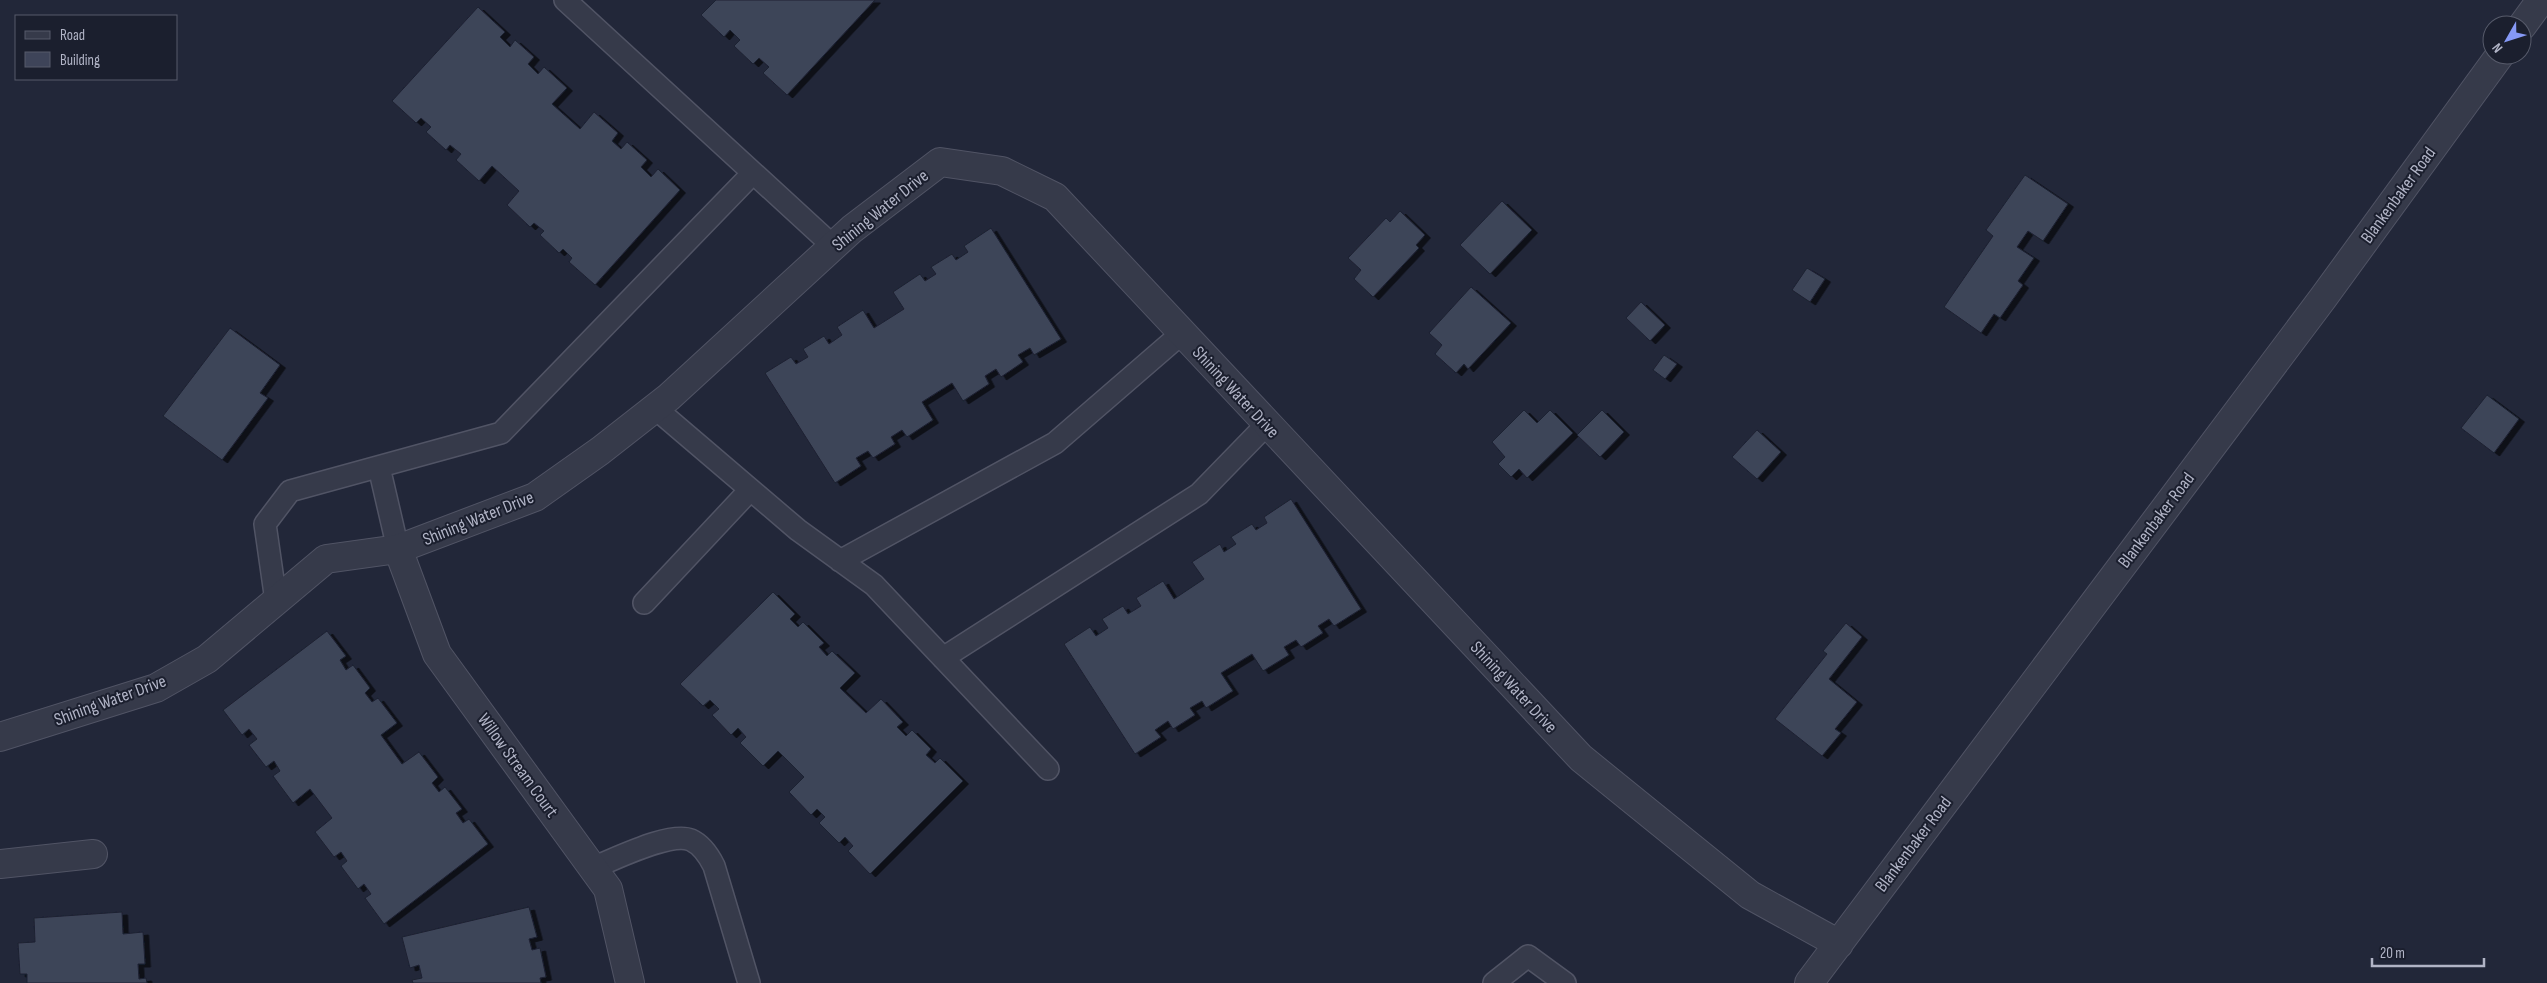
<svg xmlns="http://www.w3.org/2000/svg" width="2547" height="983" font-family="'Sofia Sans Condensed',sans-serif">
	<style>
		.building { fill: #3e4459; stroke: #1d2131; filter: url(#shadow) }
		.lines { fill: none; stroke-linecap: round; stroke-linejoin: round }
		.service-casing { stroke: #515465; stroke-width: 24 }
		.minor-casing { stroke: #515465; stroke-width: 30 }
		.service { stroke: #363a4a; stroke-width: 21 }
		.minor { stroke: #363a4a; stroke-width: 28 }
		.labels { text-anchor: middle; stroke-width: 4; stroke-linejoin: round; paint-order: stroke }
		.street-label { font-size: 18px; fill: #b1b4c6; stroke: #1b1f2e }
	</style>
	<defs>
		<filter id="shadow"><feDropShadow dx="5.5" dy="3" stdDeviation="0" flood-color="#0009"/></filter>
	</defs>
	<rect width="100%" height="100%" fill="#222739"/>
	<path class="building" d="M716 0H715H875L787 95 763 73 769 67 759 58 753 64 734 46 740 40 730 30 724 37 701 15Z
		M478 7 505 32 500 37 510 47 515 40 534 57 528 64 538 74 544 67 567 88 552 104 580 129 594 112 618 133 612 141 621 149 627 142 647 160 641 167 651 177 658 169 680 190 595 285 569 262 572 258 563 249 559 253 540 235 544 231 534 223 530 227 507 205 519 191 492 166 479 181 456 160 461 154 450 145 446 150 426 132 431 127 421 118 416 123 392 101Z
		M2025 175 2068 204 2043 241 2028 231 2017 247 2034 258 2018 281 2023 285 2000 318 1994 314 1981 333 1944 307 1993 236 1986 230Z
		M1502 201 1532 230 1490 274 1460 245Z
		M1400 211 1425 235 1416 245 1419 248 1373 297 1354 279 1361 270 1348 258 1386 218 1390 222Z
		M991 228 1061 339 1034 355 1030 348 1018 355 1023 362 1001 377 996 369 985 376 989 384 963 401 952 383 922 402 933 420 907 437 902 430 891 437 895 444 873 458 868 451 856 458 861 466 835 483 765 373 791 357 796 364 808 357 803 349 824 336 829 344 842 335 837 327 863 310 874 328 904 309 893 292 920 274 925 281 936 274 931 267 952 254 956 260 968 252 964 246Z
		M1807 268 1825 279 1810 302 1792 290Z
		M1471 287 1511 323 1468 369 1464 364 1456 373 1435 354 1442 345 1429 333Z
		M1641 302 1665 325 1650 341 1626 318Z
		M230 328 280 365 260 393 268 398 222 460 163 416Z
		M1664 355 1677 364 1665 379 1653 370Z
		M2487 395 2519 419 2494 453 2461 428Z
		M1524 410 1537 423 1550 410 1573 433 1527 478 1519 469 1511 477 1498 464 1505 457 1492 442Z
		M1602 410 1624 432 1600 457 1577 435Z
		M1757 430 1781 452 1757 479 1732 457Z
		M1291 499 1361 609 1334 626 1329 619 1318 626 1323 633 1301 647 1296 640 1284 647 1289 655 1263 671 1252 654 1221 673 1233 691 1206 708 1202 701 1190 708 1195 715 1173 729 1168 721 1155 730 1161 737 1135 754 1064 644 1090 627 1096 636 1108 628 1102 619 1123 606 1128 614 1141 606 1136 598 1163 581 1174 599 1204 579 1192 562 1220 544 1224 552 1236 544 1231 537 1252 524 1256 530 1267 523 1264 517Z
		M773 592 795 614 790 619 798 627 803 622 824 643 819 647 827 656 832 651 855 673 840 688 866 713 881 699 903 722 897 727 906 736 912 730 931 749 926 755 935 763 940 758 963 781 870 874 848 851 853 846 845 837 839 843 819 823 825 817 817 809 811 815 789 792 804 777 778 751 763 766 740 743 746 737 738 728 731 735 712 715 719 709 710 700 703 706 680 684Z
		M1846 623 1862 637 1829 679 1857 702 1835 729 1841 733 1822 756 1775 719 1827 654 1823 651Z
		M327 631 346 656 340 660 346 670 353 665 370 688 365 693 372 702 378 698 397 723 381 735 402 764 419 752 438 777 432 783 439 792 445 787 462 809 456 813 463 823 469 819 488 844 384 924 365 898 371 894 364 884 358 889 341 866 347 861 341 852 334 857 315 832 332 818 310 789 293 803 273 776 280 771 274 761 266 767 249 745 257 739 249 729 242 735 223 710Z
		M529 907 537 937 529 939 532 950 540 948 546 977 540 978 541 983H413L412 980 422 978 419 965 410 968 402 937Z
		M122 912 123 934 143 932 145 964H138L139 979 146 978 147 983H27V974H20L18 943 35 942 34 918Z"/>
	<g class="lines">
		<g class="service-casing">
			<path id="service" d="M565 0 833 246
				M655 408 798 530 874 585 1048 769
				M379 467 398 549
				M840 561 1055 443 1181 334
				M276 601 265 524 290 491 501 433 753 173
				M644 603 750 490
				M943 658 1199 494 1267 424
				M592 868C614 860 670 831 691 840 702 845 709 856 714 866L749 983
				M1494 983 1528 956 1565 983"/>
		</g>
		<g class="minor-casing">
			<path id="minor" d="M2522 26 2541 0
				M398 549 437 654 608 889 630 983
				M0 737 156 688 207 659 326 559 398 549 535 497 600 451 669 397 852 229 940 162 1002 171 1055 197 1581 758 1750 895 1839 944
				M0 864 93 854
				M1809 983 2323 298 2500 55"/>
		</g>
		<use href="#service" class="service"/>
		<use href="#minor" class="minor"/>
	</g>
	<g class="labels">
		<g class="street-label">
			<text transform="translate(2398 195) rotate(-54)" y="6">Blankenbaker Road</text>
			<text transform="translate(880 210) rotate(-39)" y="6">Shining Water Drive</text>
			<text transform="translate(1236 392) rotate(47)" y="6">Shining Water Drive</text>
			<text transform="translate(478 518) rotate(-22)" y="6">Shining Water Drive</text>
			<text transform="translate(2156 520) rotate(-53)" y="6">Blankenbaker Road</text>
			<text transform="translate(1514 687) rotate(47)" y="6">Shining Water Drive</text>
			<text transform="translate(110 700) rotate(-20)" y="6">Shining Water Drive</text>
			<text transform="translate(518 765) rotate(54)" y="6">Willow Stream Court</text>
			<text transform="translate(1913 844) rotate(-53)" y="6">Blankenbaker Road</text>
		</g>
	</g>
	<rect x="15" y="15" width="162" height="65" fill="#1b1f2e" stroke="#575b6b"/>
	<rect x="25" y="31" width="25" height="8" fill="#363a4a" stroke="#575b6b"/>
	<text x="60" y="40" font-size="15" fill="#b1b4c6">Road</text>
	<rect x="25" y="52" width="25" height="15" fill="#3e4459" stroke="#575b6b"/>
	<text x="60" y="65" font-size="15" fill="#b1b4c6">Building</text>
	<g transform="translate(2507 40) rotate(231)"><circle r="24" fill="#1b1f2e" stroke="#575b6b"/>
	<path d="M0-4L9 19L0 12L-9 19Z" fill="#8699f6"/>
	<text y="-8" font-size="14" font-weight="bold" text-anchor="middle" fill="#b1b4c6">N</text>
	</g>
	<path d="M2372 958v8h112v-8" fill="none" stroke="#b1b4c6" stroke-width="2.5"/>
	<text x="2380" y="958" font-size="15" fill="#b1b4c6" stroke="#1b1f2e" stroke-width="4" paint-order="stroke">20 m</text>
</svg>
